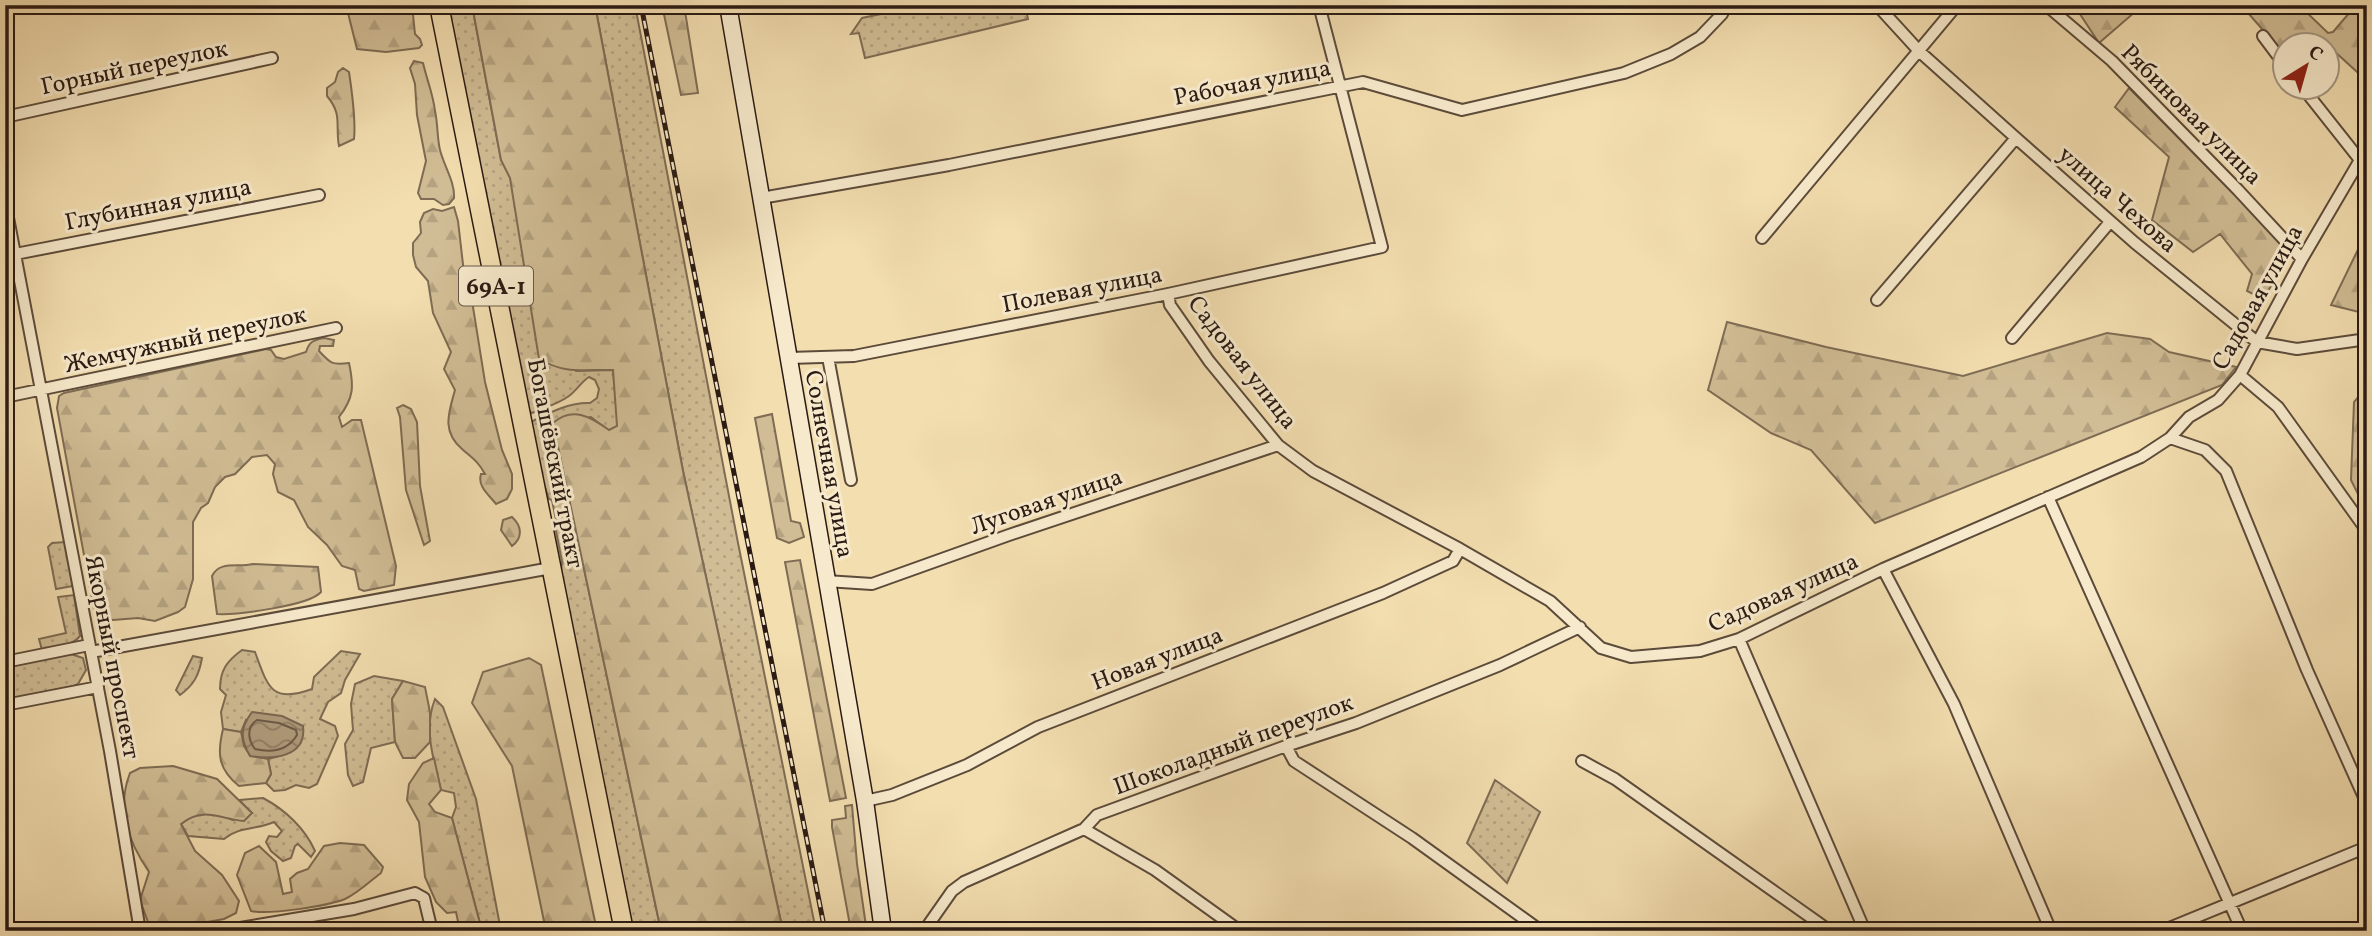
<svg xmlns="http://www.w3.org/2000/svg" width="2372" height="936" font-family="Vollkorn,serif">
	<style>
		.grass { fill: url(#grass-dots); stroke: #7e6c54; stroke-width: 2 }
		.forest { fill: url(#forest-firs); stroke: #7e6c54; stroke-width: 2 }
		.water { fill: url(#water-waves); stroke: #7a6751; stroke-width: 2 }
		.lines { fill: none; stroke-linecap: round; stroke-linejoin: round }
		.shore { stroke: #6c5a47; stroke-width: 2 }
		.street-casing { stroke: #5c4b3a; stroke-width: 14 }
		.secondary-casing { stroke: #2a1a13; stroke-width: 19 }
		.primary-casing { stroke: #2a1a13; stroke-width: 21 }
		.street { stroke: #f7eacc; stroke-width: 10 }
		.secondary { stroke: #f7eacc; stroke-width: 16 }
		.primary { stroke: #f3deb0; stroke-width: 18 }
		.rail-casing { stroke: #2a1a13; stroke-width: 5 }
		.rail { stroke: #f7eacc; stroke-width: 2.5; stroke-dasharray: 8; stroke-linecap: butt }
		.labels { text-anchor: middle; stroke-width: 6; stroke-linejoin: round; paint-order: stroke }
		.shield { fill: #f7eacc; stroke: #68584a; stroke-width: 2 }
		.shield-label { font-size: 23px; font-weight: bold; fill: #2a1a13 }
		.street-label { font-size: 24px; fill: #2a1a13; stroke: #f7eacc }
	</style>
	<defs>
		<pattern id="grass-dots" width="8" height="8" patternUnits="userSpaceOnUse" patternTransform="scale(1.75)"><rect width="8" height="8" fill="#d1bd95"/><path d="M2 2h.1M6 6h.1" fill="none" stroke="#b4a280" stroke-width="1.8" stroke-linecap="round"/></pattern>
		<pattern id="forest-firs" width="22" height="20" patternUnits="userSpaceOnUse" patternTransform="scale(1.75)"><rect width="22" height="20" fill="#d1bd95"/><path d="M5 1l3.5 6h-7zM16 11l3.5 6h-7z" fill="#b4a280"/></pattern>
		<pattern id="water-waves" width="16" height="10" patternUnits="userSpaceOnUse" patternTransform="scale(1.75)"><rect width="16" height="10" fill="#af9b7b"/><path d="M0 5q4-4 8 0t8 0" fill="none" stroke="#8f7e64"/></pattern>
	</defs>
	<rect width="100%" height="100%" fill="#f3deb0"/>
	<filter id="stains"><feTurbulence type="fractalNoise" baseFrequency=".00286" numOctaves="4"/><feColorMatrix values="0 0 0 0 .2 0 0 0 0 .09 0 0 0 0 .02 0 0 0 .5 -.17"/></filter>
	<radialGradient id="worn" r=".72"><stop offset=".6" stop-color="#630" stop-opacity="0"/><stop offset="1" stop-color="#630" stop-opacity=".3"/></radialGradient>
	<path class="grass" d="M447 5H472L501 160 510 177 576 371 613 370 618 426 609 431 591 417 553 423 661 931H633L561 571 562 562 555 526 557 525 552 500 549 499 539 470 531 422C549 413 569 402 590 403L597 398 599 389 595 380 589 377C581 382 577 390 569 396 558 404 544 408 532 413L528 410Z
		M595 5H635L738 543 816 931H783L683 471Z
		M924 5H1025L1028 19 865 58 859 33 851 34 862 18Z
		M65 542 73 586 56 589 48 547 52 543Z
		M74 595 80 636C71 647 55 647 42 650L39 639 66 633 58 597Z
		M242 650 255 652C268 687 271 704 312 689L314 677 341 651 360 654 345 680 341 693 328 702 320 719 335 726 338 736 317 784 309 788 296 785 285 790 274 791 266 783 271 774 268 759 283 755 246 720 241 732 223 729 221 712 226 695 220 689C220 670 227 661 242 650Z
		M71 654 83 658 86 670 78 684 74 686 5 700V665Z
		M193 656 202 658C199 675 194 685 180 695L176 690Z
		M374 676 403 681 392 699 395 742 371 748 363 782 353 786 348 775 345 744 353 730 351 704 355 684Z
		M435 699 443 707 476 799 501 931H482L452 818 456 807 454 793 441 790C434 761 423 729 435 699Z
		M1495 780 1540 812 1507 883 1467 843Z
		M263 798C284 809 305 828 315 851L311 857 298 844 295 846 291 858 283 861 271 851 266 842 269 836 277 837 282 831 274 822C256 830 240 826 224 839L188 836 181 824C197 810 214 813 233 820L252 813 239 800Z"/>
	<path class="forest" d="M346 5H412L415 34 420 39 422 45 419 48 386 52 357 49Z
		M472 5H595L683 471 783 931H661L553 423C573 406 591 417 609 430L617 426 613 370C583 369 567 375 539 359L510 178 501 160Z
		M662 5H684L698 93 681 95Z
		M2074 5H2143L2099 43Z
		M2241 5H2299L2328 33 2333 32 2356 5H2367V81L2334 51 2327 50 2326 46H2284V54Z
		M414 61 423 63C427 80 433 94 435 111 438 124 437 138 440 150 444 166 455 182 454 198L449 204 443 205 434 199H421L418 193 426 161 417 115 415 84 410 68Z
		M343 68 349 72C352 92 356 120 354 139L339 146C335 125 343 115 327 96V88L335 82 338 72Z
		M2129 88 2292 252 2263 299 2247 291 2252 274 2220 234 2193 252 2152 220 2169 157 2115 107Z
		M454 207 458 221 464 273 473 307 485 382 502 450 512 474V489L507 499 496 504C489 495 477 486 481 474H485C479 462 471 457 462 449 441 431 449 412 455 390L444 369 451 352 433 313 428 281 416 267 413 255V243L421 233 420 222 424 213 433 209 442 211Z
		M2367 231V314L2331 305Z
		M1727 322 1826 347 1963 376 2107 333 2150 339 2169 352 2236 367 2222 385 1875 523 1811 450 1771 433 1708 390Z
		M324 338 334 340 333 346H320L319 351C331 364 332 365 349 363 354 386 354 398 339 417L342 427 352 420H361L396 566 394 585 364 591 359 589 355 570 342 566 327 545 308 527 294 500 278 492 273 474 275 464 267 455 252 457 235 474 225 477 215 487 208 503 201 508 193 522V579L185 607 178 612 155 621 138 618 113 620 95 615 57 408 59 396 64 393 266 349 271 350 276 357 284 359 306 352C309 342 313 340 324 338Z
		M2367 386V512L2351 480 2354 402Z
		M403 405 411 409 417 422 420 486 430 541 424 545 406 490 400 417 397 408Z
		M772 414 791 521 800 523 804 537 789 543 777 538 755 418Z
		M512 517C522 526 523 538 512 546L501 530 503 520Z
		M800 560 846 798 830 801 785 562Z
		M253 564 318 567 321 592C309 606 236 615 217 614L212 576C220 560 238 568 253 564Z
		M529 658 541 665 597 931H546L512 766 472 703 483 672Z
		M403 681 425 687 430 712V742L415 758H403L395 742 392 699Z
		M223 729 241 732 244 746 250 755 268 759 271 774 266 783 239 786C218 769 217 754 223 729Z
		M434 758 441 790 429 804 435 812 452 818 482 931H460L456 912 447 913 436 902 425 877 419 822 407 800 409 784 423 763Z
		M173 766 217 779 252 813 244 821C220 819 203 806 181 824L195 851 222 875 239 901 236 913 224 919 163 930 148 922 140 900 149 872C128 841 116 809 130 773L140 768Z
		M852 805 857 864 866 926 872 931H851L832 827V820L846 818 845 806Z
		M340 843 364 845 383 867 381 873C370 881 358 893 345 899 327 906 270 915 251 911L237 875 245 853 259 846 276 862 283 894 292 892 290 879 297 873 308 869 324 846Z"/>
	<path class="water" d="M252 712 282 716 303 726C307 757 273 760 250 756 240 739 240 728 252 712Z"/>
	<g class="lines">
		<path class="shore" d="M257 720 279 723 296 730 297 735C288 750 272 753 255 749 248 740 246 727 257 720Z"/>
		<g class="street-casing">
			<path id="street" d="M1877 5 1920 52 2016 138 2135 243 2257 342 2297 349 2367 339
				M2046 5 2112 61 2238 190 2302 259
				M2263 36 2284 64
				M2303 88 2360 160
				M5 117 272 58
				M761 198 949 165 1363 82 1462 110 1624 73 1671 54 1700 37 1722 14 1726 5
				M5 202 110 751 140 931
				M1762 238 1957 5
				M5 256 319 195
				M1168 294 1170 305 1209 361 1278 445 1313 471 1460 549 1550 601 1601 648 1631 657 1700 651 1739 639 1883 569 2141 457 2170 438 2189 417 2218 400 2240 375 2302 259 2367 148
				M1877 300 2016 138
				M2012 338 2110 222
				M828 357 851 480
				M789 358 854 356 1168 294 1382 247 1319 5
				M2240 375 2278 407 2367 531
				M5 397 336 328
				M2170 438 2205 450 2226 471 2307 670 2367 804
				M2048 497 2242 931
				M1883 569 1954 704 2051 931
				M826 581 872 584 1009 535 1278 445
				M1739 639 1865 931
				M91 652 551 568
				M5 662 89 645
				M5 705 98 687
				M1286 746 1294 761 1412 838 1541 931
				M1582 761 1615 779 1830 931
				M865 801 892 795 967 765 1038 727 1383 593 1453 561 1460 549
				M1084 829 1155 870 1240 931
				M222 931 354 909 415 893 424 898 432 931
				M924 931 952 891 964 882 1084 829 1097 815 1286 746 1356 723 1500 665 1580 627
				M2162 931 2367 847"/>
		</g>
		<g class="secondary-casing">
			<path id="secondary" d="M728 5 865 801 883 931"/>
		</g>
		<g class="primary-casing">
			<path id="primary" d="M439 5 624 931"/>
		</g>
		<use href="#street" class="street"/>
		<use href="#secondary" class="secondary"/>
		<use href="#primary" class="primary"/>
		<g class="rail-casing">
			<path id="rail" d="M641 5 825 931"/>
		</g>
		<use href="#rail" class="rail"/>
	</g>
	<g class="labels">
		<rect class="shield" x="459" y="266.5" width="74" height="39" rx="5"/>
		<g class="shield-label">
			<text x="496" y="294">69А-1</text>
		</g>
		<g class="street-label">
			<text transform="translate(134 67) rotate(-12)" y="8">Горный переулок</text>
			<text transform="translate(1252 82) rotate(-11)" y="8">Рабочая улица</text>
			<text transform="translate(2192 114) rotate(45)" y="8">Рябиновая улица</text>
			<text transform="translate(2118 199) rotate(41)" y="8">улица Чехова</text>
			<text transform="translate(158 204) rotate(-11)" y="8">Глубинная улица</text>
			<text transform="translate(1082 289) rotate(-11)" y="8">Полевая улица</text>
			<text transform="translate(2257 297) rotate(-61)" y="8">Садовая улица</text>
			<text transform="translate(185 339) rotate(-12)" y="8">Жемчужный переулок</text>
			<text transform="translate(1243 362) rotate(52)" y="8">Садовая улица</text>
			<text transform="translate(556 463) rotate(79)" y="8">Богашёвский тракт</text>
			<text transform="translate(830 464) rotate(80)" y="8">Солнечная улица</text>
			<text transform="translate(1046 501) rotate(-19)" y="8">Луговая улица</text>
			<text transform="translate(1783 592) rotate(-24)" y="8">Садовая улица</text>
			<text transform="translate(113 657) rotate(79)" y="8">Якорный проспект</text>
			<text transform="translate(1157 658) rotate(-21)" y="8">Новая улица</text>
			<text transform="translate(1233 744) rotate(-20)" y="8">Шоколадный переулок</text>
		</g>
	</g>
	<rect width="2372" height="936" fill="none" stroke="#f3deb0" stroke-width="28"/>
	<rect x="7" y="7" width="2358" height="922" fill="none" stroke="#2a1a13" stroke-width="3.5"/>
	<rect x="14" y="14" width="2344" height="908" fill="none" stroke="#2a1a13" stroke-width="2"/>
	<g transform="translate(2306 66) rotate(37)"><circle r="33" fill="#f7eacc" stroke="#a59782" stroke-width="2"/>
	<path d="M0-5L12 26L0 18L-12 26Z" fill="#8f2418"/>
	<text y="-10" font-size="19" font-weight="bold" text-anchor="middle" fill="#2a1a13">С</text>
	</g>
	<rect width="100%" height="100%" filter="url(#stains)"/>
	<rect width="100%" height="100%" fill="url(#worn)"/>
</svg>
